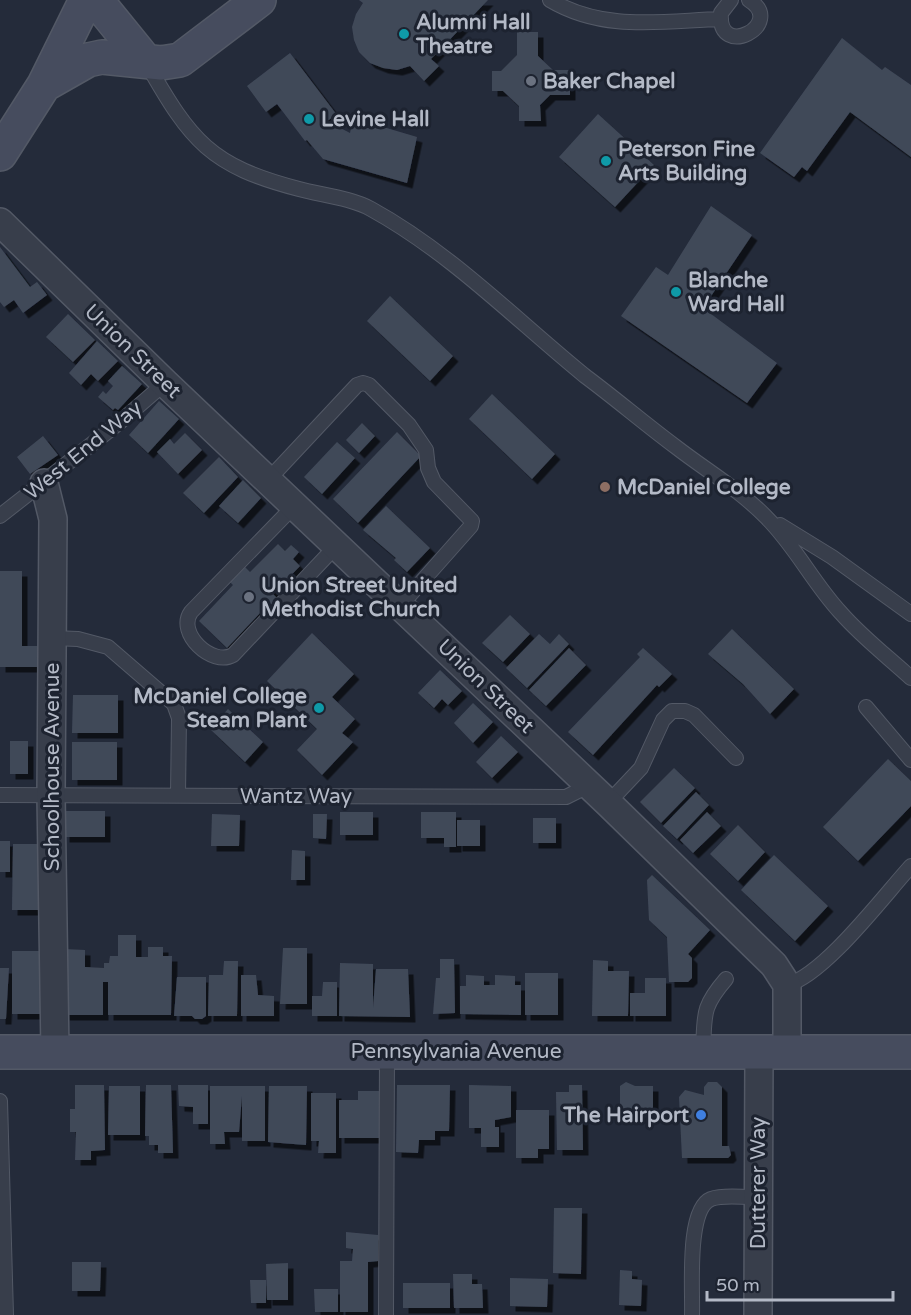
<svg xmlns="http://www.w3.org/2000/svg" width="911" height="1315" font-family="'Varela Round',sans-serif">
	<style>
		.building { fill: #404959; filter: url(#shadow) }
		.lines { fill: none; stroke-linecap: round; stroke-linejoin: round }
		.lane-casing { stroke: #535966; stroke-width: 16 }
		.street-casing { stroke: #535966; stroke-width: 30 }
		.secondary-casing { stroke: #535966; stroke-width: 36 }
		.lane { stroke: #383e4b; stroke-width: 14 }
		.street { stroke: #383e4b; stroke-width: 27 }
		.secondary { stroke: #464c5e; stroke-width: 33 }
		.culture-dot { fill: #0f9aa8; stroke: #1d2330; stroke-width: 2 }
		.worship-dot { fill: #6b7280; stroke: #1d2330; stroke-width: 2 }
		.education-dot { fill: #8d6e63; stroke: #1d2330; stroke-width: 2 }
		.shop-dot { fill: #3f7fe0; stroke: #1d2330; stroke-width: 2 }
		.labels { text-anchor: middle; stroke-width: 6; stroke-linejoin: round; paint-order: stroke }
		.poi-label { font-size: 21px; font-weight: bold; fill: #b3b9c6; stroke: #1d2330; text-anchor: start }
		.street-label { font-size: 21px; fill: #b3b9c6; stroke: #1d2330 }
	</style>
	<defs>
		<filter id="shadow"><feDropShadow dx="5.5" dy="5.5" stdDeviation="0" flood-color="#0009"/></filter>
	</defs>
	<rect width="100%" height="100%" fill="#242b3a"/>
	<path class="building" d="M359 0H488L431 59 439 66 424 81 410 66 397 70 383 68 370 63 359 52 354 40 352 27 356 14 363 3Z
		M517 32H538V56L553 70H570V95H550L540 105 541 121H519V106L503 91H492V71H501L517 55Z
		M842 38 882 70 885 67 911 85V157L850 112 807 171 802 167 794 177 760 153Z
		M290 53 337 115 327 121 350 133 353 118 417 137 407 183 323 159 307 140 305 141 277 104 266 112 247 86Z
		M598 114 654 165 615 207 559 157Z
		M711 206 752 235 703 308 777 363 747 403 621 316 656 267 668 275Z
		M0 247 30 287 37 282 47 295 23 313 14 300 4 307 0 302Z
		M390 296 453 356 430 381 367 321Z
		M68 314 95 340 73 362 46 337Z
		M97 341 118 361 98 381 91 374 81 385 69 373Z
		M122 366 142 384 118 410 115 408 113 410 98 397 103 391 106 394 113 386 108 381Z
		M492 394 555 454 532 479 469 419Z
		M159 401 179 419 148 453 129 435Z
		M362 423 375 436 359 453 346 440Z
		M397 432 421 456 358 523 333 499Z
		M185 433 202 450 178 474 157 452 170 439 174 444Z
		M43 436 58 455 30 474 17 457Z
		M337 442 355 458 322 494 304 477Z
		M219 457 238 477 204 513 183 493Z
		M243 480 261 498 238 523 219 506Z
		M386 506 430 548 407 572 394 560 396 558 363 530Z
		M278 544 285 551 291 545 299 552 293 559 300 566 273 594 279 600 264 615 261 612 227 648 199 621 233 585 230 582 245 567 250 572Z
		M0 571H22V646H40V667H0Z
		M510 615 530 634 503 662 482 643Z
		M732 629 794 689 770 714 743 684 708 654Z
		M312 633 354 674 332 697 355 719 342 733 353 742 322 775 297 750 317 729 267 681Z
		M539 634 550 644 559 634 569 644 527 688 506 668Z
		M569 648 586 665 546 706 529 690Z
		M643 648 672 674 659 687 657 685 593 755 568 732 640 657 637 654Z
		M440 670 462 691 448 705 442 699 434 708 418 693Z
		M73 695H118V733H72Z
		M473 703 493 722 473 743 454 723Z
		M228 709 263 742 245 762 210 729Z
		M501 736 518 752 492 778 476 762Z
		M10 741H28V774H10Z
		M72 742H117V780H72Z
		M888 759 911 781V806L858 861 823 827Z
		M674 768 695 788 661 823 640 802Z
		M696 792 709 805 677 839 663 826Z
		M64 811H105V837H64Z
		M340 812H373V835H340Z
		M421 812H456V847H444V838H421Z
		M707 812 721 826 693 853 680 840Z
		M212 814 240 815 239 846H211Z
		M313 814H327L326 839 313 838Z
		M533 818H556V843H533Z
		M457 820H480V846H457Z
		M738 825 765 852 738 881 710 854Z
		M0 841H10V872H0Z
		M13 844H40L39 910H12Z
		M292 850 305 851V880H291Z
		M774 855 828 906 795 941 741 890Z
		M652 875 710 930 688 954 692 958V978L688 982H669L667 937 649 920 647 880Z
		M118 935H136V957H148V947H163V956H172L171 1015H108V982H103V1015H64V949L85 950V967L104 968V963H109L110 956H118Z
		M283 948H307V1004H280Z
		M12 951H46V1014H12Z
		M440 959H454L455 1013 433 1014 436 978H440Z
		M593 960 608 961V971H629L628 1016H592Z
		M224 961H238L237 1016H208L209 975H223Z
		M340 963 373 964V1008L376 969H408L410 1017 339 1016Z
		M0 968H9L6 1019H0Z
		M525 973H558V1015H525Z
		M241 975H256L258 995 274 996V1016H241Z
		M466 975 484 976V985H495V975L515 976V985H521V1015L460 1014V986H466Z
		M177 977H206V1016L202 1019H195L192 1016H174Z
		M645 978H666V1016H630V993H645Z
		M323 982H337V1016H312V996H322Z
		M626 1082 635 1086H653V1117L622 1118 623 1110H620V1086Z
		M708 1082H717L722 1087V1146H729L731 1155 728 1158H682L679 1097 685 1090 704 1095V1087Z
		M75 1085H104L105 1150 91 1151V1160H75L76 1132H70V1109H75Z
		M146 1085H171L173 1153H158V1145H149V1136H145Z
		M178 1085H208V1124H193V1107L179 1106Z
		M397 1085H450L449 1131H435V1140H419L418 1153 396 1152Z
		M469 1085 511 1086V1117L495 1120V1127H499V1147H481V1128H469Z
		M569 1085H582L583 1150H557L556 1092H569Z
		M109 1086H140V1135H108Z
		M210 1086H265V1141H242V1096L239 1132H224L225 1144H210Z
		M269 1086H307L306 1145 268 1142Z
		M358 1091H379V1138H339V1100H358Z
		M311 1093H336V1153H318L319 1141H311Z
		M516 1110H549V1149H538V1158H516Z
		M554 1208H582L581 1274 553 1273Z
		M346 1232 378 1235V1261L368 1262V1312H340V1261H352L353 1249 346 1248Z
		M72 1262H101L100 1291H72Z
		M288 1263V1300H267L266 1264Z
		M620 1270 632 1271V1279L642 1280 641 1306 619 1305Z
		M453 1274H472V1284H482L483 1308H454Z
		M510 1278 548 1279 547 1307 510 1306Z
		M250 1280H266V1303H251Z
		M403 1283H450V1308H403Z
		M314 1289H338V1312H315Z"/>
	<g class="lines">
		<g class="lane-casing">
			<path id="lane" d="M550 0C604 32 661 21 721 19
				M731 0 721 13C717 61 787 24 749 0
				M147 64C191 141 210 166 299 189 321 195 351 198 371 209 451 253 515 319 585 376 616 399 645 424 676 447 707 471 740 490 767 518 796 547 813 583 841 613 862 637 888 657 911 678
				M269 479 357 385 363 383 369 385 409 425 426 450 428 468 434 482 472 521 471 526 401 605
				M296 504 191 612C176 633 212 667 233 655L338 544
				M0 516 120 422 165 383
				M780 525 832 557 911 614
				M52 638 78 639 108 647 174 704 179 718 178 795
				M866 707 911 760
				M0 795 566 797 590 785
				M608 803 641 768 663 720 672 711H685L694 715 736 758
				M787 985C825 974 882 898 911 866
				M703 1051C705 1015 701 1008 726 979
				M0 1101 6 1315
				M386 1315 387 1051
				M692 1315C693 1291 686 1209 711 1199 725 1194 744 1198 758 1197"/>
		</g>
		<g class="street-casing">
			<path id="street" d="M0 222 165 383 608 803 774 965 787 985V1051
				M44 483 53 519 51 795 55 1052
				M758 1315 759 1051"/>
		</g>
		<g class="secondary-casing">
			<path id="secondary" d="M96 0 144 59
				M44 85 88 60 102 57 161 63 180 60 259 0
				M0 154 44 85 86 0
				M0 1052H911"/>
		</g>
		<use href="#lane" class="lane"/>
		<use href="#street" class="street"/>
		<use href="#secondary" class="secondary"/>
	</g>
	<g class="culture-dot">
		<circle cx="404" cy="34" r="6"/>
		<circle cx="309" cy="119" r="6"/>
		<circle cx="606" cy="161" r="6"/>
		<circle cx="676" cy="292" r="6"/>
		<circle cx="319" cy="708" r="6"/>
	</g>
	<g class="worship-dot">
		<circle cx="531" cy="81" r="6"/>
		<circle cx="249" cy="597" r="6"/>
	</g>
	<circle class="education-dot" cx="605" cy="487" r="6"/>
	<circle class="shop-dot" cx="701" cy="1115" r="6"/>
	<g class="labels">
		<g class="poi-label">
			<text x="416" y="29">Alumni Hall<tspan x="416" dy="24">Theatre</tspan></text>
			<text x="543" y="88">Baker Chapel</text>
			<text x="321" y="126">Levine Hall</text>
			<text x="618" y="156">Peterson Fine<tspan x="618" dy="24">Arts Building</tspan></text>
			<text x="688" y="287">Blanche<tspan x="688" dy="24">Ward Hall</tspan></text>
			<text x="617" y="494">McDaniel College</text>
			<text x="261" y="592">Union Street United<tspan x="261" dy="24">Methodist Church</tspan></text>
			<text x="307" y="703" text-anchor="end">McDaniel College<tspan x="307" dy="24">Steam Plant</tspan></text>
			<text x="689" y="1122" text-anchor="end">The Hairport</text>
		</g>
		<g class="street-label">
			<text transform="translate(133 351) rotate(44)" y="7">Union Street</text>
			<text transform="translate(83 450) rotate(-39)" y="7">West End Way</text>
			<text transform="translate(486 686) rotate(44)" y="7">Union Street</text>
			<text transform="translate(52 767) rotate(-90)" y="7">Schoolhouse Avenue</text>
			<text x="296" y="803">Wantz Way</text>
			<text x="456" y="1058">Pennsylvania Avenue</text>
			<text transform="translate(758 1183) rotate(-90)" y="7">Dutterer Way</text>
		</g>
	</g>
	<path d="M707 1291v9h186v-9" fill="none" stroke="#b3b9c6" stroke-width="3"/>
	<text x="716" y="1291" font-size="18" fill="#b3b9c6" stroke="#1d2330" stroke-width="4.5" paint-order="stroke">50 m</text>
</svg>
